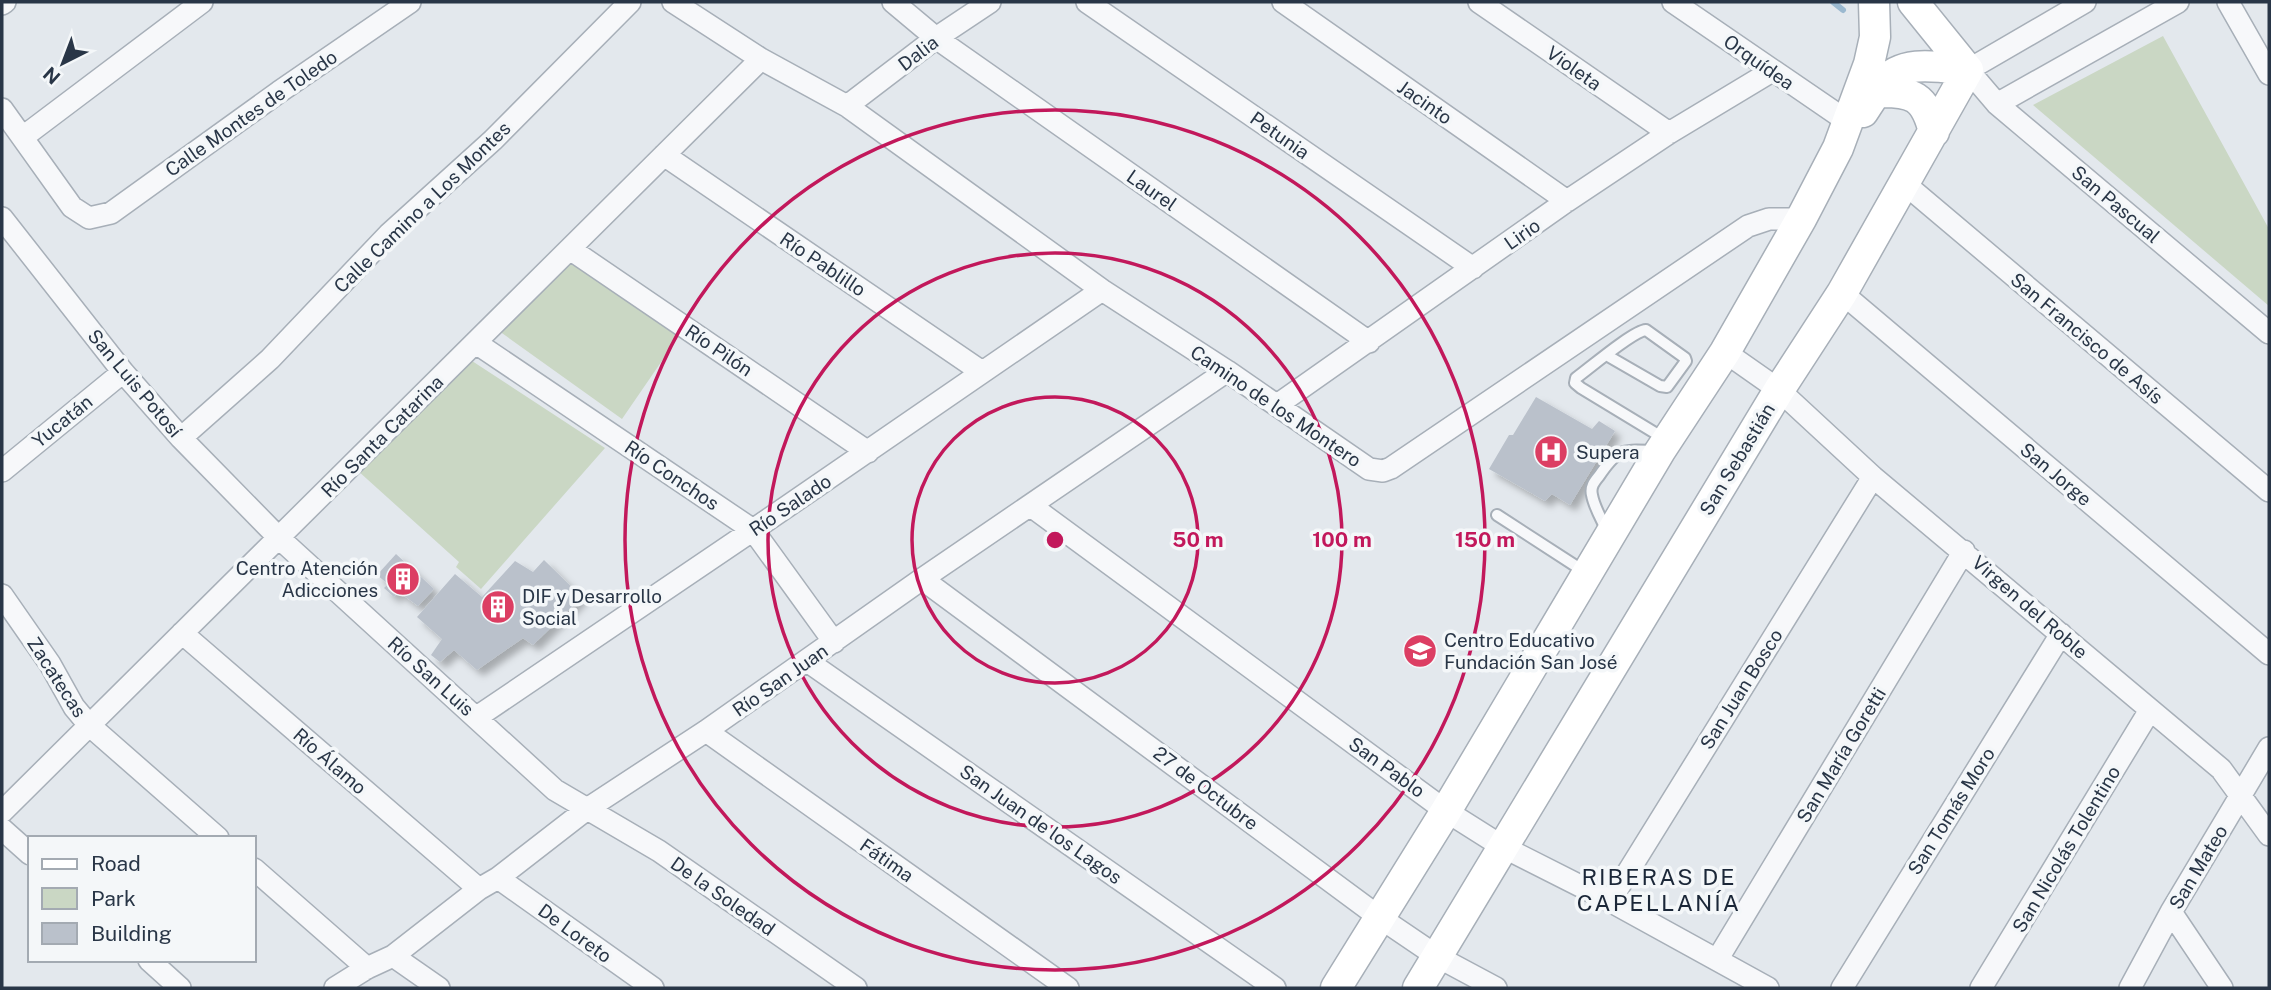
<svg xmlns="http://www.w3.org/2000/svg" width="2271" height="990" font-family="'Public Sans',sans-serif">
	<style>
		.green { fill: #cad7c4 }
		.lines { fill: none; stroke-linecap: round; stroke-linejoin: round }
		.stream { stroke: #9bb9d0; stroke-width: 6 }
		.building { fill: #bac1cb; filter: url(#shadow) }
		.service-casing { stroke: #a7afb8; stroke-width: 14 }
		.minor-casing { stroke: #a7afb8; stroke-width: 24 }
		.secondary-casing { stroke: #a7afb8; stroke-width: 33 }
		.service { stroke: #f7f8fa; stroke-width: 10 }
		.minor { stroke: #f7f8fa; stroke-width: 21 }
		.secondary { stroke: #fff; stroke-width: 30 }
		.ring { fill: none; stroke: #c2185b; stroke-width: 3.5 }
		.labels { text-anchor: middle; stroke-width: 7; stroke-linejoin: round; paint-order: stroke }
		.street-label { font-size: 19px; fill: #293647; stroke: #f4f7f9 }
		.poi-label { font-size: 19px; fill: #293647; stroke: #f4f7f9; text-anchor: start }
		.quarter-label { font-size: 23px; letter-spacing: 2px; fill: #1b2738; stroke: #f4f7f9 }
		.centre { fill: #c2185b; stroke: #f4f7f9; stroke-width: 3.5 }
		.ring-label { font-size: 21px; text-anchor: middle; font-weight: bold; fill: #c2185b; stroke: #f4f7f9; stroke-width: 7; stroke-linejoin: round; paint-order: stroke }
	</style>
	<defs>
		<filter id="shadow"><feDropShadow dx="6" dy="6" stdDeviation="3.5" flood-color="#0004"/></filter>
	</defs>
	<rect width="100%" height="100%" fill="#e3e8ed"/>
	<path class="green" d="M2163 36 2269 229V306L2033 105Z
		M562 263 572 264 679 336 622 419 499 331Z
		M469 359 605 448 481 589 456 567 459 562 357 470Z"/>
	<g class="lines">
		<path class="stream" d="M1833 2 1843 10"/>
	</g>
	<path class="building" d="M1536 397 1592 429 1599 421 1615 431 1570 505 1552 494 1545 501 1489 469 1509 435H1513Z
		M396 554 434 589 418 606 399 592 394 597 384 588 388 584 377 575Z
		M544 560 582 597 533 645 523 638 477 670 454 650 440 662 431 655 442 639 417 617 455 574 482 597 515 561 533 572Z"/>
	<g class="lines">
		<g class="service-casing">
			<path id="service" d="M1608 356 1660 386 1667 387 1686 361 1685 358 1646 330C1633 331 1591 367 1576 378L1575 383 1581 388 1665 439
				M1497 515 1585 572
				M1607 531C1602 520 1594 507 1592 495 1590 487 1594 482 1599 476 1618 448 1622 450 1654 451"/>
		</g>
		<g class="minor-casing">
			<path id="minor" d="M673 2 761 59 847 106 1102 290 1227 371 1369 469 1383 471 1391 468 1748 226 1769 219H1801
				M893 2 936 38 1369 342
				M1087 2 1473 268
				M1283 2 1567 201
				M1479 2 1669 133
				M1673 2 1847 121
				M2085 2 1968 70 1997 104 2269 333
				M2228 2 2269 74
				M2 4 5 2
				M1997 104 2178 2
				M847 106 936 38 990 2
				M2 109 72 207 89 218 111 213 279 92 410 2
				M23 137 202 2
				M664 155 982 372
				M1905 184 2269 491
				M2 218 123 372 181 438 279 538 555 790 659 851 856 988
				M570 249 868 452
				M1842 293 2269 654
				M476 343 753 530 834 642
				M1725 352 1779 390 1873 477 2221 769 2269 835
				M1277 405 1567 201 1669 133 1772 71
				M181 438 270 359 389 234 493 140 630 2
				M2 471 123 372
				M1031 506 1446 811 1503 847 1610 901 1768 988
				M922 579 1379 917 1438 957 1496 988
				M2 595 50 664 74 707 89 725 218 838
				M182 633 479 889
				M807 661 1275 988
				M477 717 753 530 1102 290
				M706 731 1068 988
				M2 812 761 59
				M2 829 30 854
				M254 869 367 968
				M498 878 653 988
				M1610 901 1873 477
				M2171 912 2222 988
				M393 956 439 988
				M149 960 180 988
				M1717 960 1964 551
				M335 988 367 968 393 956 479 889 498 878 587 809 706 731 922 579 1227 371
				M1842 988 2061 634
				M1981 988 2150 710
				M2130 988 2171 912 2269 748"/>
		</g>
		<g class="secondary-casing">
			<path id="secondary" d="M1913 2 1968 70
				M1877 92C1913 91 1925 96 1934 132
				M1863 112C1869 103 1875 93 1882 84 1902 58 1940 67 1968 70
				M1336 988 1446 811 1660 451 1725 352 1801 219 1838 148 1869 64 1875 37 1874 2
				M1418 988 1779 390 1842 293 1968 70"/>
		</g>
		<use href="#service" class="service"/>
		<use href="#minor" class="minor"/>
		<use href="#secondary" class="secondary"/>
	</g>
	<g class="ring">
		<circle cx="1055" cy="540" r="143"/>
		<circle cx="1055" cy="540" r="287"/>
		<circle cx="1055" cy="540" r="430"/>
	</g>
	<defs>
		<g id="hospital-disc" transform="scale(1.75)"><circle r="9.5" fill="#dc3e63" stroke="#f4f7f9"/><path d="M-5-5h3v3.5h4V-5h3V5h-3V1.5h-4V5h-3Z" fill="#fff"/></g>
		<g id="building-disc" transform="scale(1.75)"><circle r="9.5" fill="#dc3e63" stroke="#f4f7f9"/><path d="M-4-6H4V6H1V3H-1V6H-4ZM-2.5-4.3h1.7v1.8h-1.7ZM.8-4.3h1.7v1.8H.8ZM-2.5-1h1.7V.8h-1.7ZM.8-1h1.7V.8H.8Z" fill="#fff"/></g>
		<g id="school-disc" transform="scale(1.75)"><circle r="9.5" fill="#dc3e63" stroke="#f4f7f9"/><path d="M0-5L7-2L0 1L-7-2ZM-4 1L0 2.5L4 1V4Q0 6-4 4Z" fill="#fff"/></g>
	</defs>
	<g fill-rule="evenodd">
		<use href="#hospital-disc" x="1551" y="452"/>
		<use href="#building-disc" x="403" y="579"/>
		<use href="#building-disc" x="498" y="607"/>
		<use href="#school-disc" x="1420" y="651"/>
	</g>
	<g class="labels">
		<g class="street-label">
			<text transform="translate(918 53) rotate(-37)" y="7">Dalia</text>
			<text transform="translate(1759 62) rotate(35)" y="7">Orquídea</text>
			<text transform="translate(1574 68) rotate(35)" y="7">Violeta</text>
			<text transform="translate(1425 102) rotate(35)" y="7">Jacinto</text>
			<text transform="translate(251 113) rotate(-35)" y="7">Calle Montes de Toledo</text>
			<text transform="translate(1280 135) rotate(35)" y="7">Petunia</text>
			<text transform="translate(1152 190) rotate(35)" y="7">Laurel</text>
			<text transform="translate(2116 204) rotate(40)" y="7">San Pascual</text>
			<text transform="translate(422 207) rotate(-44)" y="7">Calle Camino a Los Montes</text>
			<text transform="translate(1522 234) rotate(-35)" y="7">Lirio</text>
			<text transform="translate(823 264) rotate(34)" y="7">Río Pablillo</text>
			<text transform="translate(2087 338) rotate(40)" y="7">San Francisco de Asís</text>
			<text transform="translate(719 350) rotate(34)" y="7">Río Pilón</text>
			<text transform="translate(135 383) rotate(50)" y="7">San Luis Potosí</text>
			<text transform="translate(1276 406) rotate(34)" y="7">Camino de los Montero</text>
			<text transform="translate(62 421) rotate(-39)" y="7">Yucatán</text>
			<text transform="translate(382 436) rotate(-45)" y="7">Río Santa Catarina</text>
			<text transform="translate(1737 459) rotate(-59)" y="7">San Sebastián</text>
			<text transform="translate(2056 474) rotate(40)" y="7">San Jorge</text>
			<text transform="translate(672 475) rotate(34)" y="7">Río Conchos</text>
			<text transform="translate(790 505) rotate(-34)" y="7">Río Salado</text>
			<text transform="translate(2030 607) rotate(41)" y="7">Virgen del Roble</text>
			<text transform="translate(431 676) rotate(42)" y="7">Río San Luis</text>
			<text transform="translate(57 677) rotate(57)" y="7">Zacatecas</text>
			<text transform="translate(780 680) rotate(-35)" y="7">Río San Juan</text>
			<text transform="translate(1741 689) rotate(-58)" y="7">San Juan Bosco</text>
			<text transform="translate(1841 755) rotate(-59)" y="7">San María Goretti</text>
			<text transform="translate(330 761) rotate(41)" y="7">Río Álamo</text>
			<text transform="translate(1387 767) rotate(36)" y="7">San Pablo</text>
			<text transform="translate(1206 788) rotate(37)" y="7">27 de Octubre</text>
			<text transform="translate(1951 811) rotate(-58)" y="7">San Tomás Moro</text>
			<text transform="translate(1041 824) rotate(35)" y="7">San Juan de los Lagos</text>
			<text transform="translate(2066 849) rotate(-59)" y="7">San Nicolás Tolentino</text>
			<text transform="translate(887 860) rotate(35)" y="7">Fátima</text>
			<text transform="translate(2198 867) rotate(-59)" y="7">San Mateo</text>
			<text transform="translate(723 896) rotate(35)" y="7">De la Soledad</text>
			<text transform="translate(575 933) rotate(36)" y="7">De Loreto</text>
		</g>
		<g class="poi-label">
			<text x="1576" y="459">Supera</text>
			<text x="378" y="575" text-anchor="end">Centro Atención<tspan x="378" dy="22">Adicciones</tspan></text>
			<text x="522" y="603">DIF y Desarrollo<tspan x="522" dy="22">Social</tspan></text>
			<text x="1444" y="647">Centro Educativo<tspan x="1444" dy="22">Fundación San José</tspan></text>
		</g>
		<g class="quarter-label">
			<text x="1659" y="885">RIBERAS DE<tspan x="1659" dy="26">CAPELLANÍA</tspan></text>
		</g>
	</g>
	<circle cx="1055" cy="540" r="10" class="centre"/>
	<g class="ring-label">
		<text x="1198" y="547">50 m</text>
		<text x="1342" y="547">100 m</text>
		<text x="1485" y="547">150 m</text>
	</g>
	<rect width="2271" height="990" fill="none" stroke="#293647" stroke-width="7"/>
	<rect x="28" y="836" width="228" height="126" fill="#f4f7f9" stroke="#a3aab2" stroke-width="2"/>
	<rect x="42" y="859" width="35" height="10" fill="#ffffff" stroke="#a3aab2" stroke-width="2"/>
	<text x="91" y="871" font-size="21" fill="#293647">Road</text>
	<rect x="42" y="888" width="35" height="21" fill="#cad7c4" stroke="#a3aab2" stroke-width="2"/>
	<text x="91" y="906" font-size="21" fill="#293647">Park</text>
	<rect x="42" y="923" width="35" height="21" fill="#bac1cb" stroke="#a3aab2" stroke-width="2"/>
	<text x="91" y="941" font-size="21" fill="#293647">Building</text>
	<g transform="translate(63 63) rotate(222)" stroke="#f4f7f9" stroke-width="5" paint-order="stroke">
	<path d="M0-5L12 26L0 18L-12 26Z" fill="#293647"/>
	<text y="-10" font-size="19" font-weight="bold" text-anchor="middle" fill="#293647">N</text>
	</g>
</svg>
